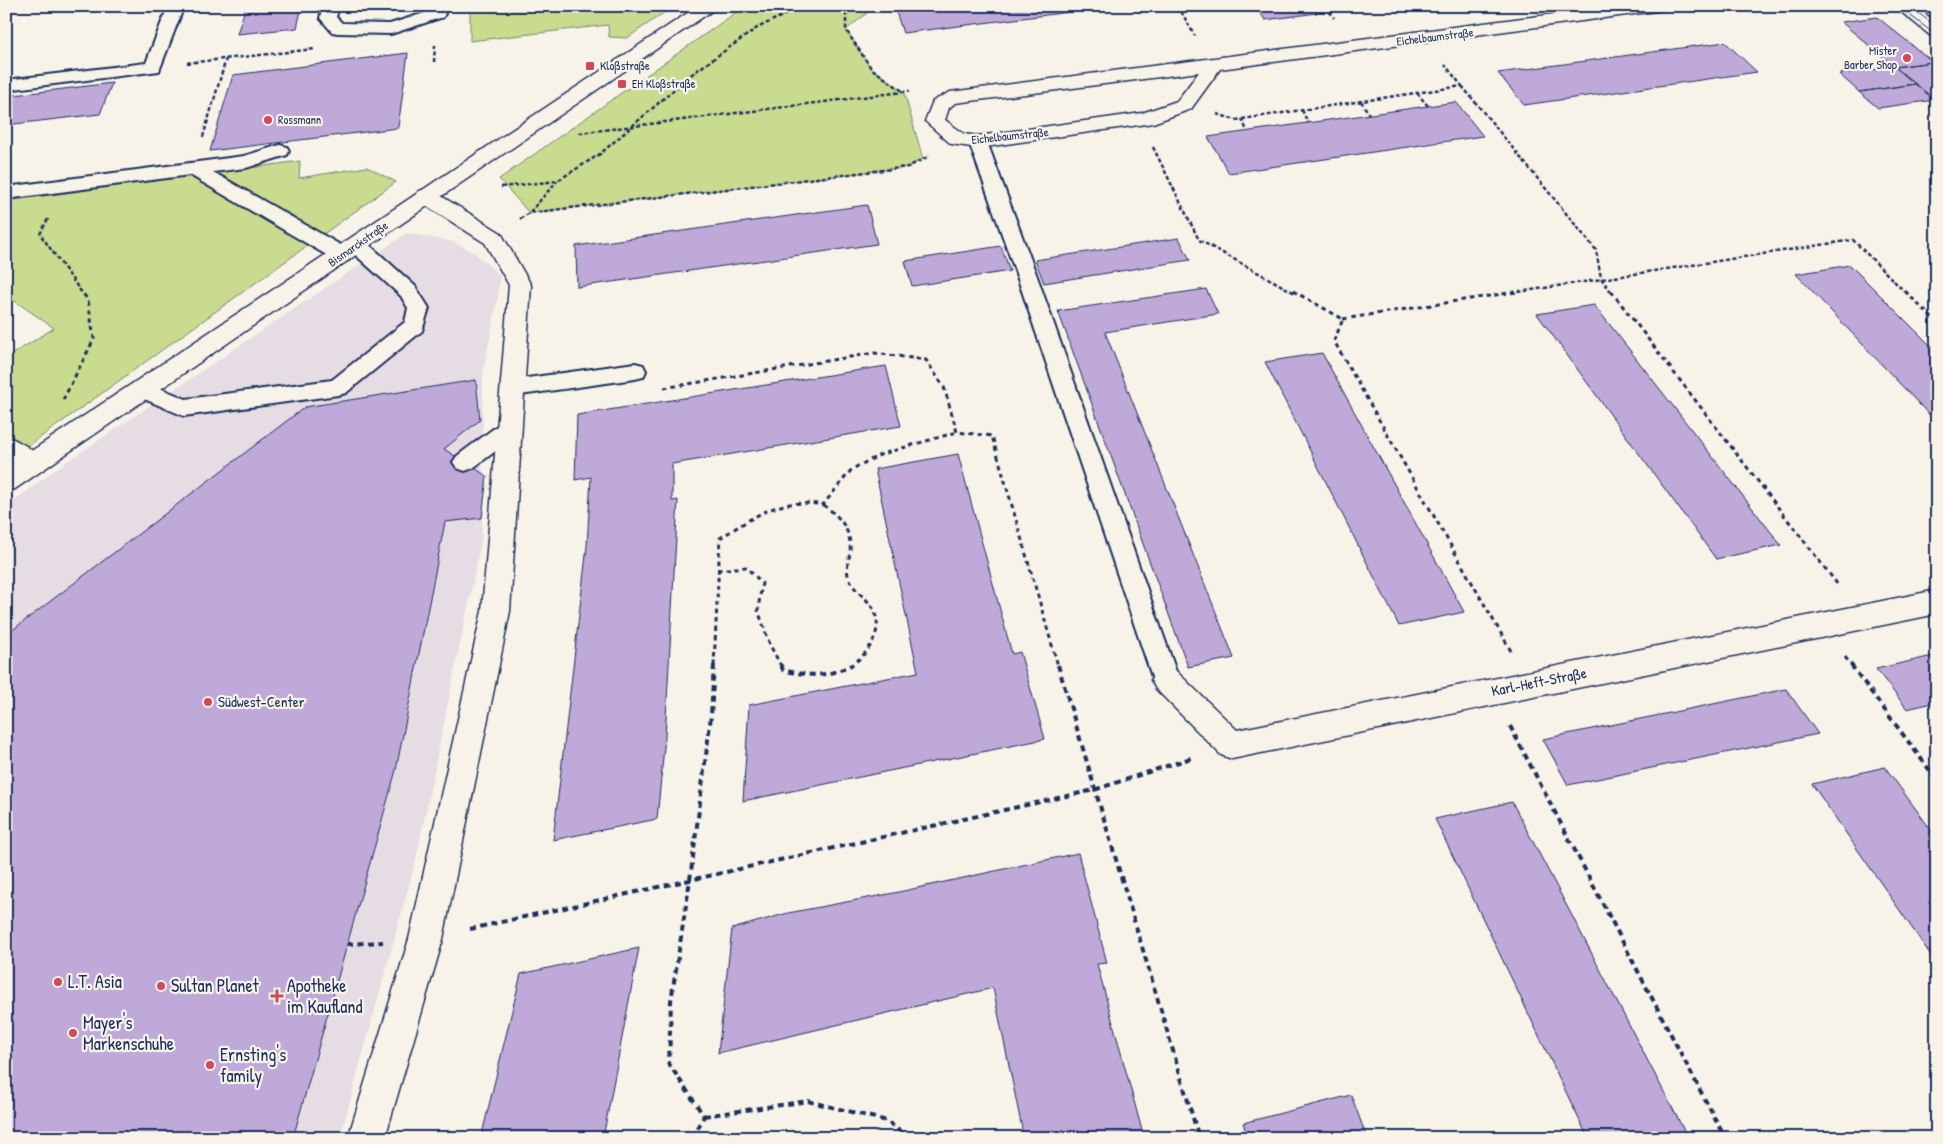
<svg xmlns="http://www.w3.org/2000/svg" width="1943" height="1144" font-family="'Patrick Hand',sans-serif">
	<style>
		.built { fill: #e6dde4 }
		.green { fill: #c8db8f; stroke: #728576 }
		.building { fill: #bea9d9; stroke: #1b2f5e }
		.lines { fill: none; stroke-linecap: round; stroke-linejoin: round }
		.lane-casing { stroke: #1b2f5e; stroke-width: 4 }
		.street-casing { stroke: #1b2f5e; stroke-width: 3 }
		.secondary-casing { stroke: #1b2f5e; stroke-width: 3 }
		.path-far2 { stroke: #1b2f5e; stroke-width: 2.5; stroke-dasharray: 4 2.5; stroke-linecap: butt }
		.path-far1 { stroke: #1b2f5e; stroke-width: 3; stroke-dasharray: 4.5 4; stroke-linecap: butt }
		.path { stroke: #1b2f5e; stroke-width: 4; stroke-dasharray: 6 4.5; stroke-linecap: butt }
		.lane { fill: #f7f3e8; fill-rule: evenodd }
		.street { fill: #f7f3e8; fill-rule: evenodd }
		.secondary { fill: #f7f3e8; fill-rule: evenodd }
		.tram { stroke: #1b2f5e; stroke-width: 1 }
		.poi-dot { fill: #d1495b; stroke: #f7f3e8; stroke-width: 2 }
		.labels { text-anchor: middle; stroke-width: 4.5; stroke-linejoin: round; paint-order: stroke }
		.far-street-label { font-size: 12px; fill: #1b2f5e; stroke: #f7f3e8 }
		.far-poi-label { font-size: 12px; fill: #1b2f5e; stroke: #f7f3e8; text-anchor: start }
		.street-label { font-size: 15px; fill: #1b2f5e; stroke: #f7f3e8 }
		.poi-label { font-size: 15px; fill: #1b2f5e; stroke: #f7f3e8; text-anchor: start }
		.near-poi-label { font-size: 18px; fill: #1b2f5e; stroke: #f7f3e8; text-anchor: start }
	</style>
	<rect width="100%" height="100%" fill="#f7f3e8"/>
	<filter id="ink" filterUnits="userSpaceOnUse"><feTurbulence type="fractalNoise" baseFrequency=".02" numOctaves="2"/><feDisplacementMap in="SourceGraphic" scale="10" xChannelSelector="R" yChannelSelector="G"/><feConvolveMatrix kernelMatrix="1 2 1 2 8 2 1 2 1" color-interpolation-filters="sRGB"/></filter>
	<g filter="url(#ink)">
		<path class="built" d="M407 233 454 242 473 252 500 275 498 297 483 373 482 537 416 860 340 1138H6V507L56 469Z"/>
		<path class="green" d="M470 6H674L627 38 609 37 608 25 470 41Z
			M745 6H876L846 30 871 68 904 92 923 159 908 167 529 213 499 179Z
			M300 161 299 178 367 167 396 182 6 462V358L54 328 6 295V201Z"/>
		<path class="building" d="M246 6H302L297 28 237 34Z
			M894 6H1118L903 33Z
			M1256 6H1312L1317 13 1265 20Z
			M1877 17 1933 62 1895 67 1841 22Z
			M1725 42 1757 72 1524 105 1498 73Z
			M408 53 398 128 210 151 233 75Z
			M1933 62 1937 65 1935 100 1895 67Z
			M1895 67 1915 84 1859 92 1839 74Z
			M112 83 100 114 6 125V96Z
			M1915 84 1935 100 1878 108 1859 92Z
			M1456 102 1483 136 1229 173 1208 137Z
			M867 205 877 244 577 287 576 246Z
			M1179 238 1190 260 1044 283 1035 260Z
			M1001 246 1010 271 912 286 905 261Z
			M1850 265 1937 352V423L1796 274Z
			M1206 289 1218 314 1105 332 1234 658 1188 667 1058 311Z
			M1594 305 1614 330 1781 545 1716 559 1537 314Z
			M1322 353 1405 504 1464 612 1399 626 1265 362Z
			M886 366 901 426 672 464V501L678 500 665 737 657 819 553 840 587 546 591 477 575 480 577 415Z
			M476 380 480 420 444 449 487 476 482 518 445 522 396 770 293 1138H6V635L305 407Z
			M958 454 1012 654 1020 652 1045 739 743 801 749 705 918 672 875 469Z
			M1937 655V702L1907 709 1876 669Z
			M1786 689 1818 734 1568 785 1543 739Z
			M1885 767 1937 838V964L1812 784Z
			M1512 802 1580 931 1688 1138H1588L1435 819Z
			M1078 853 1107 963 1097 964 1144 1138H1024L993 988 718 1053 732 929 788 913 894 893Z
			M639 948 603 1138H481L521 974Z
			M1351 1095 1367 1138H1248L1243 1123Z"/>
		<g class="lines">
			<g class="lane-casing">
				<path id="lane" d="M168 6H184L159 71 6 90V80L146 63Z
					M323 6H339L336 17 342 23 390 24 437 9 445 14 443 17 391 34 338 33 332 32 320 18Z
					M978 136 984 138 987 142 1038 279 1179 680 1175 688 1166 692 1157 688 1153 680 1018 279 969 142 972 138Z
					M280 145 287 147 289 151 287 155 246 168 213 172 349 250 352 255 349 260 342 262 335 260 190 175 6 199V187L244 156Z
					M357 238 364 240 415 286 429 308 422 331 346 393 338 395 184 416 135 395 132 389 135 383 143 381 186 399 332 380 405 322 408 308 401 296 350 250 347 245 350 240Z
					M635 363 643 365 646 371 643 377 635 379 513 396 505 394 502 388 505 382 513 380Z
					M509 420 517 423 520 429 517 435 473 468 465 471 457 468 453 462 457 456 501 423Z"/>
			</g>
			<g class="street-casing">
				<path id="street" d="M429 6H447L443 18H431L428 14Z
					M1616 6H1666L1663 10 1657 11 1220 69 1191 109 1153 123 978 148 951 144 925 121 933 101 950 92ZM1199 72 1177 101 1142 113 978 136 964 134 945 120 949 108 955 103Z
					M426 189 433 191 501 233 531 285 510 611 443 939 385 1138H348L409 939 482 611 509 285 485 243 419 201 415 196 419 191Z
					M6 436C20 441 37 451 44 464L40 471C26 476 18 468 6 460Z
					M1937 590V614L1232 759 1221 755 1156 689 1151 680 1156 671 1166 667 1176 671 1237 730Z"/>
			</g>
			<g class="secondary-casing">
				<path id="secondary" d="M698 6H719L15 489 6 492V468Z
					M1894 6H1915L1937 23V37L1931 36Z"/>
			</g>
			<path class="path-far2" d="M846 6V30L871 68 904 92
				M1178 6 1195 36
				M1326 6 1334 18
				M434 62 435 45
				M187 63 315 49
				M1462 86 1596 250 1601 278 1612 293
				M1417 93 1428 106
				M1361 101 1369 114
				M1302 110 1308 123
				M1217 114 1236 120 1462 86 1445 65
				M1242 119 1247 131
				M579 133 910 91
				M203 137 226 59
				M1153 147 1199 240 1295 293
				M501 187 557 181 600 154 692 74 757 28 803 6
				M530 212 557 181
				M48 219 40 234 82 293
				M520 219 529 213 908 167 929 156
				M1512 293 1853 240 1906 293"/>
			<path class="path-far1" d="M1293 291 1343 319 1334 341 1511 651
				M1611 291 1838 585
				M1905 291 1937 323
				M1343 319 1521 291
				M664 388 874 353 926 360 944 387 957 432 992 436 1058 666
				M63 400 94 339 88 300 81 291
				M823 505C840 516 852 531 850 552 849 560 846 567 848 575 851 588 863 595 871 605 887 628 869 654 850 666
				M717 570 746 567 762 583 758 610 770 645 781 666
				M1845 657 1852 666
				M714 666 720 538C756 516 778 497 823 505L852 469 882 454 957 432"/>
			<path class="path" d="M781 665 783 670C808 676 828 678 851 665
				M1058 665 1199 1138
				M1851 665 1937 780
				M1510 726 1725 1138
				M470 929 1094 790 1191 758
				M347 944 383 942
				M704 1116 808 1101 887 1121 908 1138
				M693 1138 704 1116 669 1064 671 1001 690 880 711 716 714 665"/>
			<use href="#lane" class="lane"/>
			<use href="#street" class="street"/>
			<use href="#secondary" class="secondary"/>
			<path class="tram" d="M1898 6 1937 36
				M1917 12 1937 27"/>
		</g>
	</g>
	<g class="poi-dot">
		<circle cx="1907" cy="58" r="5"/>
		<rect x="585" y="61" width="10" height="10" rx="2.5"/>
		<rect x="617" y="79" width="10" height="10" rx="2.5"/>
		<circle cx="268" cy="120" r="5"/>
		<circle cx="208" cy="702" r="5"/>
		<circle cx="58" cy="982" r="5"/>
		<circle cx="161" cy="986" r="5"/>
		<path d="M274.5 988.5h5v5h5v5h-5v5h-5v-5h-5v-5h5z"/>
		<circle cx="73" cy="1033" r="5"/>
		<circle cx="210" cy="1065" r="5"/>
	</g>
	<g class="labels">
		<g class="far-street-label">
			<text transform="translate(1435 37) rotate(-7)" y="4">Eichelbaumstraße</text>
			<text transform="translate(1010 136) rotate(-6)" y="4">Eichelbaumstraße</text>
			<text transform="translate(358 244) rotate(-35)" y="4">Bismarckstraße</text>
		</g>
		<g class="far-poi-label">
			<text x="1897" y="55" text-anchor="end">Mister<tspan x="1897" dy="14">Barber Shop</tspan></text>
			<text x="600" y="70">Kloßstraße</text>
			<text x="632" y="88">EH Kloßstraße</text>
			<text x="278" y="124">Rossmann</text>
		</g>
		<g class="street-label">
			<text transform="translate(1539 682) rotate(-11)" y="5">Karl-Heft-Straße</text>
		</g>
		<g class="poi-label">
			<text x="218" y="707">Südwest-Center</text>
		</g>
		<g class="near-poi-label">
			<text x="68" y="988">L.T. Asia</text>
			<text x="171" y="992">Sultan Planet</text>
			<text x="287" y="992">Apotheke<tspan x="287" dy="21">im Kaufland</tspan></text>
			<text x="83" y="1029">Mayer's<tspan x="83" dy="21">Markenschuhe</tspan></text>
			<text x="220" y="1061">Ernsting's<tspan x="220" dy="21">family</tspan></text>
		</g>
	</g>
	<rect width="1943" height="1144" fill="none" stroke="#f7f3e8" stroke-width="25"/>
	<rect x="12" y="12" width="1918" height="1119" fill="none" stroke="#1b2f5e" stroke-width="2" filter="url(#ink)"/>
</svg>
